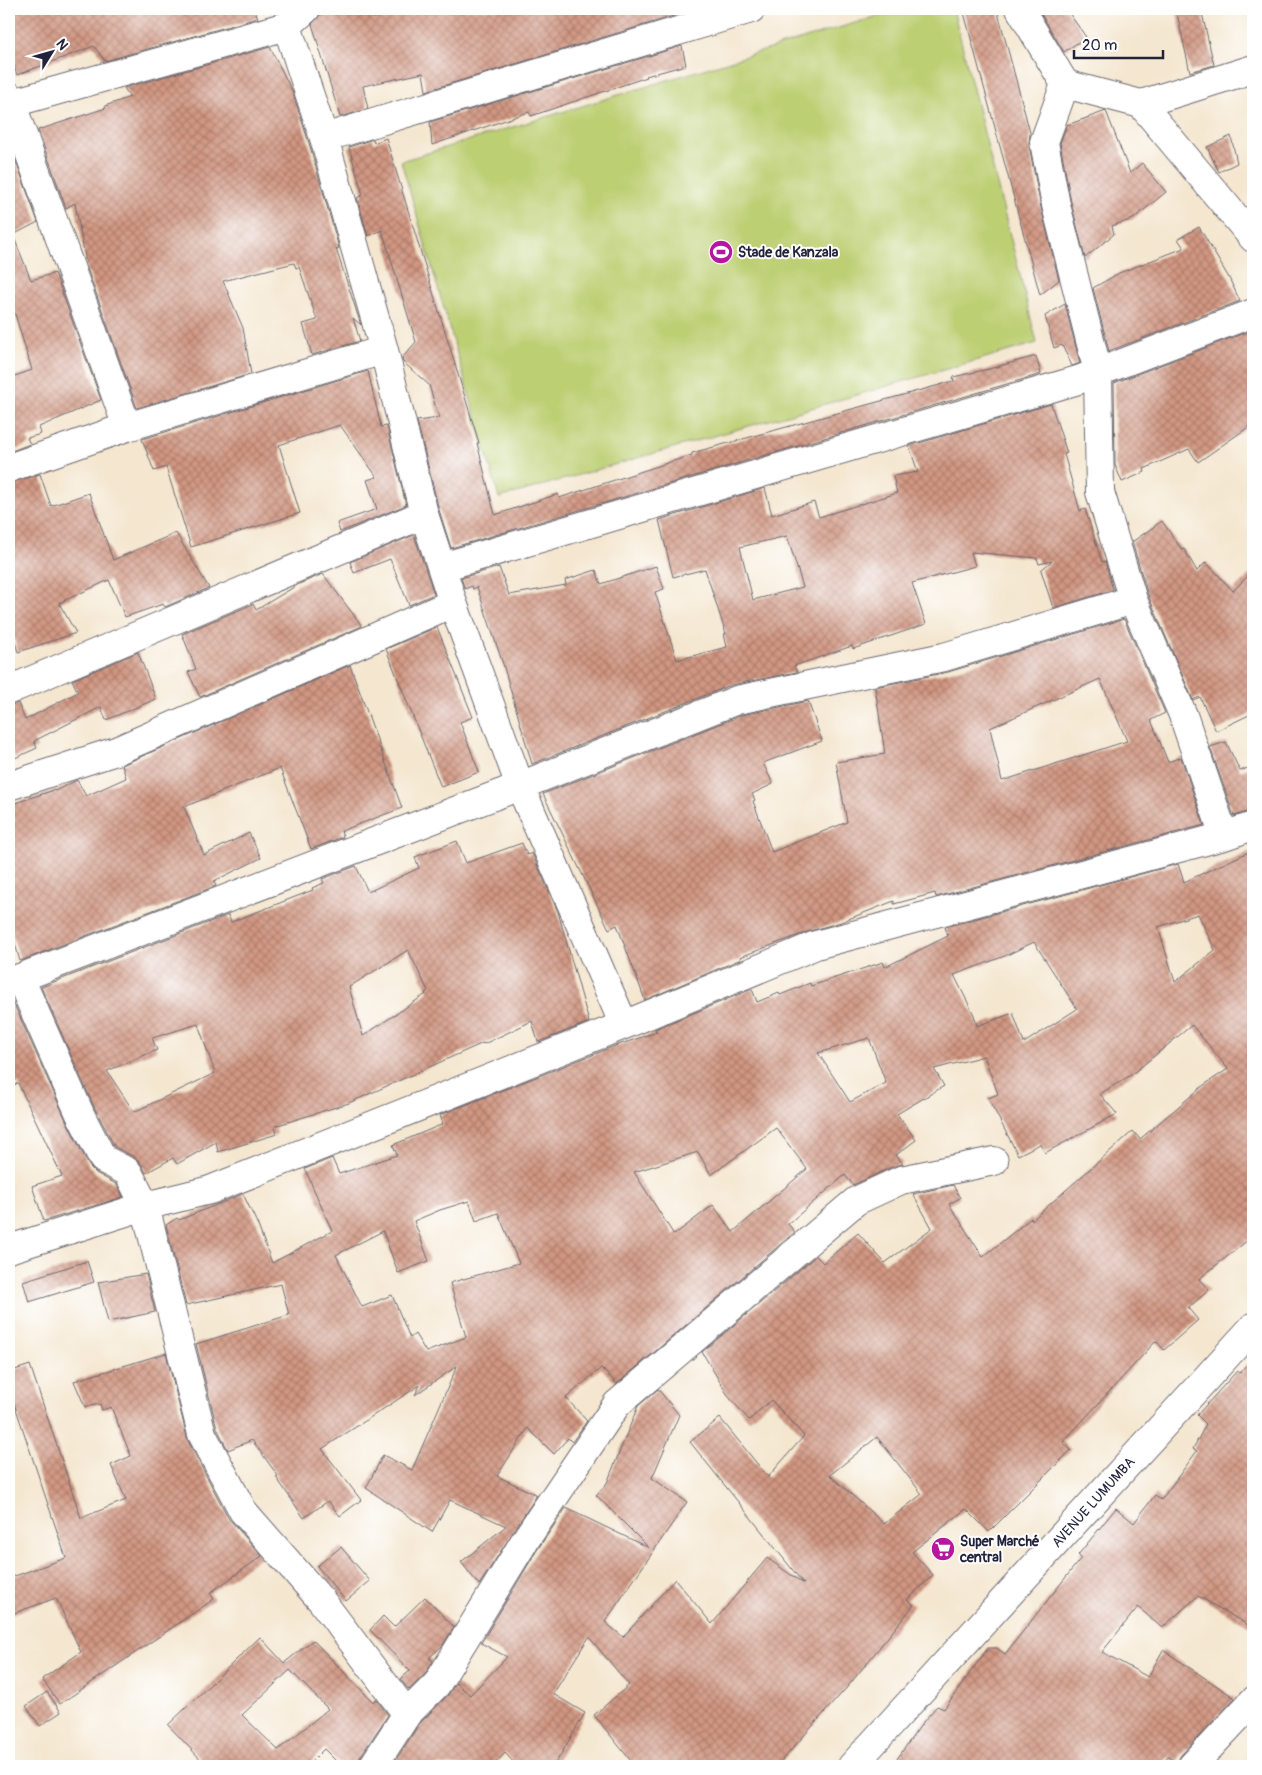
<svg xmlns="http://www.w3.org/2000/svg" width="1262" height="1775" font-family="Pangolin,sans-serif">
	<style>
		.garden { fill: #bccf72; stroke: #6f7856 }
		.building { fill: url(#building-cross-hatch); fill-rule: evenodd }
		.lines { fill: none; stroke-linecap: round; stroke-linejoin: round }
		.street-casing { stroke: #6c676f; stroke-width: 30 }
		.secondary-casing { stroke: #6c676f; stroke-width: 30 }
		.street { stroke: #fff; stroke-width: 28 }
		.secondary { stroke: #fff; stroke-width: 28 }
		.labels { text-anchor: middle; stroke-width: 4; stroke-linejoin: round; paint-order: stroke }
		.poi-label { font-size: 14px; font-weight: bold; fill: #22223b; stroke: #fff; text-anchor: start }
		.street-label { font-size: 14px; fill: #22223b; stroke: #fff }
	</style>
	<defs>
		<pattern id="building-cross-hatch" width="8" height="8" patternUnits="userSpaceOnUse" patternTransform="scale(1.25)"><rect width="8" height="8" fill="#d29782"/><path d="M0 0l8 8M0 8l8-8" fill="none" stroke="#aa7b6c"/></pattern>
	</defs>
	<rect width="100%" height="100%" fill="#fff"/>
	<filter id="ink" filterUnits="userSpaceOnUse"><feTurbulence type="fractalNoise" baseFrequency=".02" numOctaves="2"/><feDisplacementMap in="SourceGraphic" scale="10" xChannelSelector="R" yChannelSelector="G"/><feConvolveMatrix kernelMatrix="1 2 1 2 8 2 1 2 1" color-interpolation-filters="sRGB"/></filter>
	<filter id="wash" filterUnits="userSpaceOnUse"><feTurbulence type="fractalNoise" baseFrequency=".0096" numOctaves="4" result="noise"/><feDisplacementMap in="SourceGraphic" scale="20" xChannelSelector="R" yChannelSelector="G"/><feGaussianBlur stdDeviation="1.12" result="paint"/><feColorMatrix in="noise" values="0 0 0 0 0 0 0 0 0 0 0 0 0 0 0 0 0 1.4 0 .05"/><feComposite in="paint" operator="in"/></filter>
	<g filter="url(#wash)">
		<rect width="100%" height="100%" fill="#f4e6cf"/>
		<path class="garden" d="M901 9H953L1037 343 499 498 401 161Z"/>
		<g id="blocks">
			<path class="building" d="M24 9H254L258 18 105 61 94 46 17 75 9 54V14Z
				M340 9H370L373 18 411 9H673L674 16 426 91 423 73 363 86 368 109 340 117 312 24 321 14Z
				M963 9H997L1022 102 1030 133 1029 145 1041 208 1059 280 1040 295Z
				M1038 9H1066L1086 37 1064 52Z
				M1176 9H1201L1214 65 1190 72Z
				M682 46 686 65 646 76 647 77 531 116 529 112 432 145 430 122Z
				M270 47 292 91 309 143 339 248 336 249 361 325 353 318 360 341 312 355 303 324 317 320 299 267 296 268 294 263 223 281 243 328 251 374 137 408 87 268 75 203 66 208 38 130 106 108 105 106 130 97 124 88Z
				M1106 111 1130 173 1142 163 1166 192 1133 219 1112 226 1114 234 1085 258 1071 202 1060 143 1067 125Z
				M1231 136 1237 163 1219 172 1207 147Z
				M386 138 479 443H477L495 515 558 494 559 498 692 455V453L954 381 953 377 989 369 1036 356 1041 374 451 548 439 510 417 421 439 418 429 385 403 362 402 358 416 342 382 230 368 236 357 198 363 195 349 147 373 139 374 143Z
				M9 142 38 222 13 235 31 280 55 273 101 400 39 427 41 434 27 438 30 444 9 452V378L32 370 15 314 9 316Z
				M1199 227 1229 278 1240 301 1109 351 1093 288 1119 273 1184 248 1178 239Z
				M1065 304 1080 363 1072 366 1062 345 1054 348 1045 316Z
				M1252 330 1253 424 1198 462 1189 449 1144 469 1145 472 1122 482 1115 465 1114 383Z
				M368 371 381 427 387 426 406 505 340 532 337 523 377 509 367 480 377 477 340 425 279 445 300 513 191 547 166 467 154 471 142 439Z
				M1051 404 1067 453 1064 454 1080 511 1085 509 1102 562 1105 561 1113 590 1053 608 1041 570 1052 561 1039 564 1037 558 971 552 975 566 912 583 926 624 853 649 852 646 794 666 797 672 731 685 532 764 503 664 477 587 473 589 472 586 465 589 461 578 499 567 509 595 566 585 565 580 596 570 601 584 656 566 664 589 655 592 677 660 727 647 724 634H726L705 569 673 577 659 520 765 488 772 515 814 502 819 517 897 493 893 476 918 472 909 446ZM787 536 803 587 753 600 740 547Z
				M40 474 51 506 89 493 113 560 176 533 209 588 165 607 163 604 125 617 109 580 59 603 76 633 18 652 9 623V483Z
				M1162 521 1182 550 1184 549 1197 571 1206 562 1233 591 1253 571V713L1216 731 1200 697 1193 700 1148 595 1132 542Z
				M414 535 434 594 409 605 390 559 354 573 350 562Z
				M323 574 362 626 200 697 188 672 196 669 182 634 253 604 256 610 299 584Z
				M1124 619 1165 713 1151 720 1168 762 1181 757 1204 825 936 897 935 893 894 904V901L841 922 810 931 740 957 741 959 645 1000 617 925 609 929 543 794 742 715 808 701 822 741 763 763 773 784 752 794 755 800 753 801 772 852 847 822 836 762 885 754 875 687 948 672ZM1100 679 1127 741 1002 781 990 728Z
				M437 627 473 717 460 722 479 772 441 787 386 649Z
				M138 652 156 699 106 720 101 707 34 741 37 748 15 758 12 751 9 753V705L18 703 25 720 78 692 72 680Z
				M350 665 402 808 341 831 343 837 311 849 280 768 184 807 204 855 249 833 261 858 214 881 216 886 20 961 9 923V805L54 790 55 791 77 780 86 796 126 778 122 765Z
				M1226 742 1240 771 1253 766V810L1234 816 1210 747Z
				M457 841 466 863 522 843 527 855 532 853 558 912 589 1022 538 1042 532 1021 484 1044 483 1043 349 1103 275 1126 277 1134 218 1152 216 1142 177 1164 173 1158 146 1173 142 1165 136 1158 115 1147 94 1107 41 987 228 915 231 922 313 890 312 888 324 883 322 879 356 866 368 892 419 868 415 857ZM408 950 428 991 425 993 426 994 363 1036 349 987ZM198 1024 215 1073 134 1112 107 1071 157 1050 152 1038Z
				M1253 850V1236L1199 1279 1209 1290 1188 1308 1198 1320 1164 1350 1156 1341 1063 1442 1071 1450 989 1532 966 1509 912 1552 933 1575 907 1600 914 1605 849 1685 777 1766H635L594 1715 629 1685 589 1637 553 1694 585 1713 554 1766H517L505 1753 493 1766H392L419 1724 448 1695 456 1683 470 1695 507 1657 481 1643 537 1550 566 1508 649 1548 596 1495 607 1483 638 1406 658 1389 679 1415 652 1478 687 1502 605 1622 623 1637 675 1579 712 1624 767 1558 804 1584 690 1442 720 1418 768 1477 804 1436 771 1400 749 1420 729 1397 702 1352 816 1256 823 1263 858 1233 885 1263 932 1228 913 1194 953 1185 960 1198 949 1204 983 1257 1031 1218 1032 1220 1133 1131 1140 1139 1204 1085 1228 1069 1192 1025 1131 1075 1100 1094 1117 1114 1045 1153 1040 1144 1018 1155 988 1098 998 1094 984 1056 934 1069 944 1086 897 1114 916 1140 896 1155 903 1164 894 1166 853 1185 845 1175 788 1224 795 1232 617 1384 601 1368 566 1398 587 1421 572 1442 568 1438 554 1454 528 1428 497 1476 537 1495 479 1585 461 1562 506 1526 450 1500 432 1532 366 1488 383 1455 412 1470 457 1366 415 1395 420 1385 322 1449 361 1500 340 1516 328 1501 304 1518 276 1477 278 1476 252 1440 228 1450 217 1428 196 1344 289 1315 281 1284 186 1305 166 1225 177 1218 179 1220 243 1194 257 1223 272 1263 332 1231 305 1169 332 1158 339 1174 397 1155 393 1145 443 1124 440 1115 615 1046 657 1032 655 1029 752 989 757 1002 779 993 780 995 810 983 811 986 883 962 885 967 948 936 945 927 1178 864 1184 882ZM1198 914 1215 950 1175 982 1158 927ZM1034 942 1077 1009 1024 1043 1013 1013 977 1026 974 1015 954 975 1005 956ZM869 1038 886 1083 850 1102 818 1053ZM776 1128 807 1169 733 1232 713 1205 674 1235 634 1172 698 1152 711 1175ZM469 1201 476 1221 498 1213 519 1263 450 1283 466 1337 426 1352 415 1334 410 1338 392 1295 362 1307 336 1255 383 1231 398 1273 429 1261 414 1221 440 1210ZM877 1437 922 1494 884 1524 830 1475Z
				M9 998 14 1004 66 1120 89 1166 96 1173 116 1184 123 1197 44 1221 32 1186 62 1176 18 1083 9 1087Z
				M87 1261 94 1282 29 1302 23 1281Z
				M146 1274 155 1312 108 1322 98 1282Z
				M166 1353 188 1441 229 1519 262 1556 210 1593 214 1599 60 1704 42 1679 81 1652 56 1598 9 1615V1578L66 1558 9 1388V1372L30 1365 81 1518 126 1500 111 1465 131 1456 111 1407 102 1410 100 1404 85 1407 74 1381Z
				M1253 1359V1628L1198 1596 1162 1628 1138 1607 1102 1652 1148 1677 1163 1650 1235 1698 1181 1755 1177 1763 1168 1757 1160 1766H892L923 1722 937 1706 944 1709 988 1648H997L1005 1654 1081 1558 1078 1555 1116 1508 1134 1523 1155 1495 1161 1500 1197 1451 1193 1449 1206 1424 1197 1415 1237 1371 1240 1373Z
				M341 1547 370 1581 346 1601 317 1566Z
				M425 1597 454 1627 442 1646 429 1658 433 1661 425 1674 409 1690 400 1679 410 1671 370 1630 383 1616 394 1627Z
				M260 1637 284 1663 313 1640 373 1702 376 1699 388 1715 360 1757 358 1766H341L324 1749 307 1766H207L168 1725ZM290 1670 328 1709 278 1750 242 1715Z
				M47 1692 61 1712 40 1726 26 1706Z"/>
		</g>
	</g>
	<g filter="url(#ink)">
		<use href="#blocks" fill-opacity="0" stroke="#6c676f" stroke-width="1"/>
		<g class="lines">
			<g class="street-casing">
				<path id="street" d="M306 9 287 26 324 138 384 350 424 514 453 603 520 786 624 1025
					M1020 9 1065 84 1141 104 1253 238
					M1065 84 1044 142 1056 205 1098 372 1100 492 1133 600 1183 715 1224 836
					M9 96 127 427
					M9 104 287 26
					M1141 104 1253 69
					M324 138 751 9
					M9 468 127 427 384 350
					M442 567 1078 380 1253 313
					M9 690 424 514
					M9 786 116 751 453 603
					M20 978 80 1114 103 1159 128 1172 145 1206 202 1434 243 1511 321 1600 407 1714
					M9 982 520 786 737 700 944 657 1133 600
					M9 1249 145 1206 210 1190 624 1025 816 945 1224 836 1253 826
					M373 1766 407 1714 437 1684 524 1542 617 1404 856 1201 901 1180 994 1161
					M1192 1766 1253 1701"/>
			</g>
			<g class="secondary-casing">
				<path id="secondary" d="M852 1766 1253 1327"/>
			</g>
			<use href="#street" class="street"/>
			<use href="#secondary" class="secondary"/>
		</g>
	</g>
	<defs>
		<g id="stadium-disc" transform="scale(1.25)"><circle r="9.5" fill="#b5179e" stroke="#fff"/><path d="M0-5a6.5 5 0 1 0 0 10a6.5 5 0 1 0 0-10ZM-3.5-1.8h7v3.6h-7Z" fill="#fff"/></g>
		<g id="supermarket-disc" transform="scale(1.25)"><circle r="9.5" fill="#b5179e" stroke="#fff"/><path d="M-6-5.5h2.5l.6 2H6L4.5 2H-2.5L-4.4-4H-6ZM-1.5 3.2a1.3 1.3 0 1 0 .1 0ZM3 3.2a1.3 1.3 0 1 0 .1 0Z" fill="#fff"/></g>
	</defs>
	<g fill-rule="evenodd">
		<use href="#stadium-disc" x="721" y="252"/>
		<use href="#supermarket-disc" x="943" y="1549"/>
	</g>
	<g class="labels">
		<g class="poi-label">
			<text x="738" y="257">Stade de Kanzala</text>
			<text x="960" y="1546">Super Marché<tspan x="960" dy="16">central</tspan></text>
		</g>
		<g class="street-label">
			<text transform="translate(1093 1502) rotate(-48)" y="5">AVENUE LUMUMBA</text>
		</g>
	</g>
	<rect width="1262" height="1775" fill="none" stroke="#fff" stroke-width="30"/>
	<g transform="translate(52 52) rotate(53)" stroke="#ffffff" stroke-width="4" paint-order="stroke">
	<path d="M0-4L9 19L0 12L-9 19Z" fill="#22223b"/>
	<text y="-8" font-size="14" font-weight="bold" text-anchor="middle" fill="#22223b">N</text>
	</g>
	<path d="M1074 50v8h89v-8" fill="none" stroke="#22223b" stroke-width="2.5"/>
	<text x="1082" y="50" font-size="15" fill="#22223b" stroke="#ffffff" stroke-width="4" paint-order="stroke">20 m</text>
</svg>
